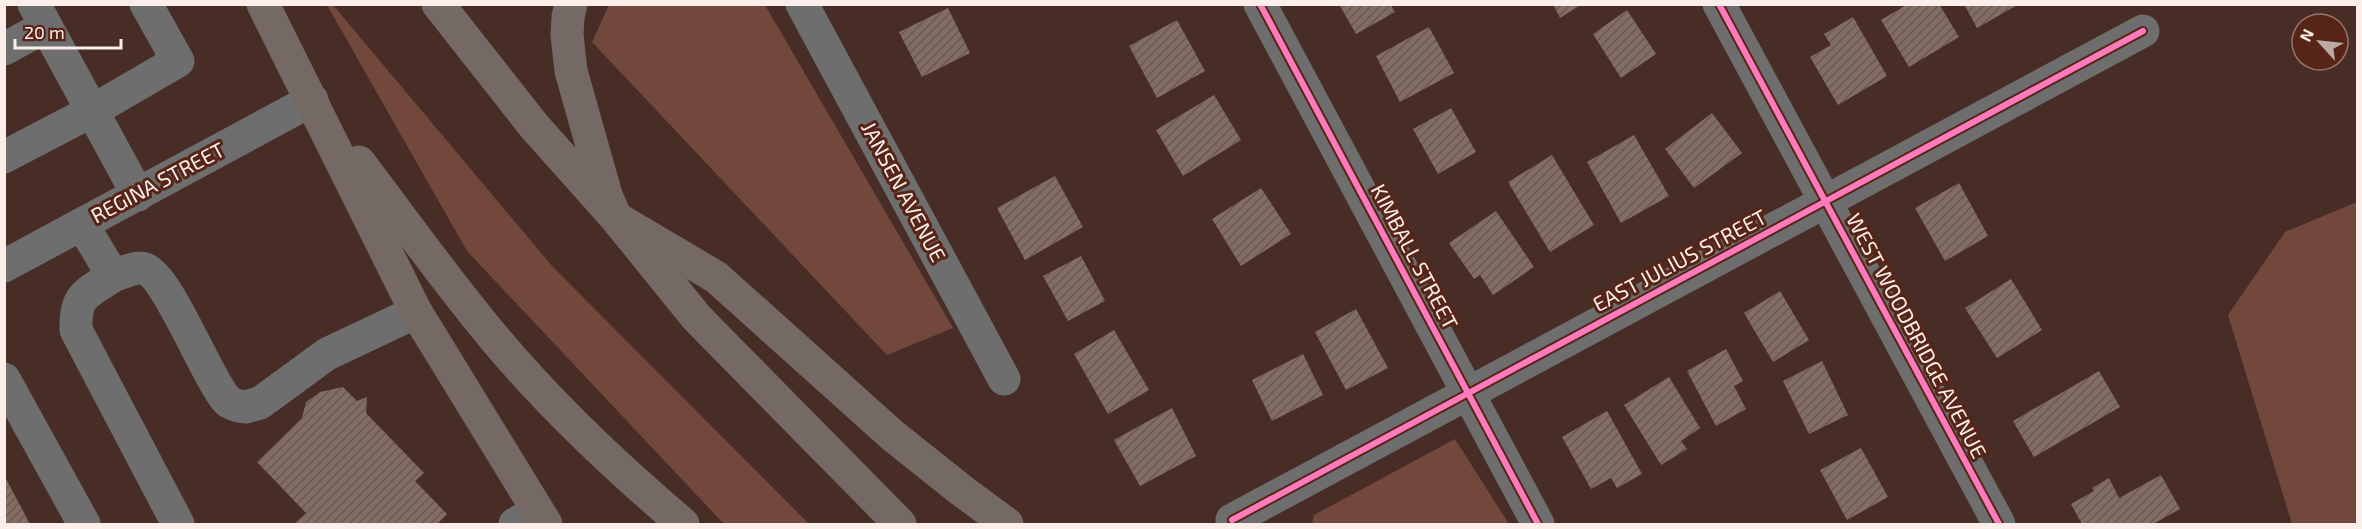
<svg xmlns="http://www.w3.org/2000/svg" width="2362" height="529" font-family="'Exo 2',sans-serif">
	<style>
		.green { fill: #73483c }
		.building { fill: url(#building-hatch) }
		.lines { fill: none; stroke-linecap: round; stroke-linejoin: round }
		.minor { stroke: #6d6e6d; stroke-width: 33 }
		.highway { stroke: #756966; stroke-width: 33 }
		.cycleway-casing { stroke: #572517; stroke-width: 10 }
		.cycleway { stroke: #fd7abc; stroke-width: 6 }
		.labels { text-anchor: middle; stroke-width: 6; stroke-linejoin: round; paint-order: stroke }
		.street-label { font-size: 21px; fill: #fbeeea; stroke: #572517 }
	</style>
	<defs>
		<pattern id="building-hatch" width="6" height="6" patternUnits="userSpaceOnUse" patternTransform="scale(1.5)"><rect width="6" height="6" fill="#836d62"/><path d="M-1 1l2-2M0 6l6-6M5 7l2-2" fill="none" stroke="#675a54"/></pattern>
	</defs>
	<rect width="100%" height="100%" fill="#482d26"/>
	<path class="green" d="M327 5H333L552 266 809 524H728L722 522 467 251Z
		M609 5H765L953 328 887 355 592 42Z
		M2357 202V524H2292L2228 315 2285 232Z
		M1455 439 1509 524H1312L1314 515Z"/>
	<path class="building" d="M1339 4H1390L1395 12 1356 34Z
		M1553 4H1582L1560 18Z
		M1908 4H1939L1959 37 1909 67 1881 20Z
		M1964 4H2019L1977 28Z
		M948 8 970 53 922 77 899 32Z
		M1627 10 1656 54 1621 78 1593 34Z
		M1853 17 1887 76 1838 105 1810 57 1831 45 1824 34Z
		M1177 20 1205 71 1157 98 1129 46Z
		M1429 27 1454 73 1400 102 1376 56Z
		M1214 95 1241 140 1183 176 1156 130Z
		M1451 108 1476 152 1438 174 1413 129Z
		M1712 113 1742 153 1694 188 1665 149Z
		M1634 135 1669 196 1621 223 1587 162Z
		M1552 155 1594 225 1550 252 1508 182Z
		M1055 176 1083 227 1025 260 997 208Z
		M1959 183 1988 236 1945 261 1915 208Z
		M1261 188 1291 234 1241 266 1212 219Z
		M1496 211 1534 267 1493 295 1480 275 1474 279 1449 243Z
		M1081 256 1105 301 1068 321 1043 276Z
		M2011 279 2042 330 1997 358 1965 308Z
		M1780 291 1809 340 1773 362 1744 313Z
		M1356 309 1388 368 1346 390 1315 332Z
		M1114 330 1149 390 1108 414 1074 354Z
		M1726 349 1743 381 1734 386 1746 409 1716 426 1687 371Z
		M1303 354 1323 395 1272 421 1252 380Z
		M1822 361 1848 415 1809 434 1783 381Z
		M2099 371 2120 407 2034 457 2013 421Z
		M1669 377 1700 428 1681 441 1687 449 1661 465 1624 405Z
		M343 387 357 401 367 397 366 413 424 473 415 481 447 514 437 524H294L306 513 257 462 302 418 306 402 320 392Z
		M1172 408 1196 456 1140 486 1114 440Z
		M1607 411 1642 474 1617 488 1611 478 1591 489 1562 437Z
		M1861 448 1888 497 1847 520 1820 470Z
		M4 475 30 524H4Z
		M2161 475 2180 509 2153 524H2082L2071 504 2094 491 2092 488 2109 478 2119 498Z"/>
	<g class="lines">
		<path class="minor" d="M34 4 138 195
			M802 4 1004 379
			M1260 4 1538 524
			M1719 4 1999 524
			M4 49 46 26
			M4 157 92 111 178 61 146 4
			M82 224 113 276C86 294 75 294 76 330L178 524
			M4 266 312 100
			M113 276C122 273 135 266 145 269 168 277 206 375 225 398 229 404 238 406 245 407L260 403 327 354 416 312
			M4 379 84 524
			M1232 520 2143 31
			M515 524 537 511"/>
		<path class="highway" d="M263 4 416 312 546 524
			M438 4 534 126 616 218 697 318 900 524
			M571 4 568 17 567 35 571 71 606 195 616 218 716 277 892 435 961 490 1007 524
			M359 162C404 221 447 282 495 339 551 406 617 468 683 524"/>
		<g class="cycleway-casing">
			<path id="cycleway" d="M1260 4 1538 524
				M1719 4 1999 524
				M1232 520 2143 31"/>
		</g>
		<use href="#cycleway" class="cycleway"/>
	</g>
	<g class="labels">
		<g class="street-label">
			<text transform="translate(158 183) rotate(-28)" y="7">REGINA STREET</text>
			<text transform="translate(903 192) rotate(62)" y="7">JANSEN AVENUE</text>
			<text transform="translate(1414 257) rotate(62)" y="7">KIMBALL STREET</text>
			<text transform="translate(1680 261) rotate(-28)" y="7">EAST JULIUS STREET</text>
			<text transform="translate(1916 336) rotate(62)" y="7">WEST WOODBRIDGE AVENUE</text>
		</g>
	</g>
	<rect width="2362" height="529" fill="none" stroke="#fbeeea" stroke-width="12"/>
	<g transform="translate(2320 42) rotate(297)"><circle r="28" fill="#572517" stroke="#99756b" stroke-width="1.5"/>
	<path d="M0-4.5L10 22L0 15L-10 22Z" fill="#bcaaa5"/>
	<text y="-9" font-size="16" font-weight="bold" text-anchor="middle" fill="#fbeeea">N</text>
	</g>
	<path d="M15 39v9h106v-9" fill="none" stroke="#fbeeea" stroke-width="3"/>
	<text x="24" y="39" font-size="18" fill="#fbeeea" stroke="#572517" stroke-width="4.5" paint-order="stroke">20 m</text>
</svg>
